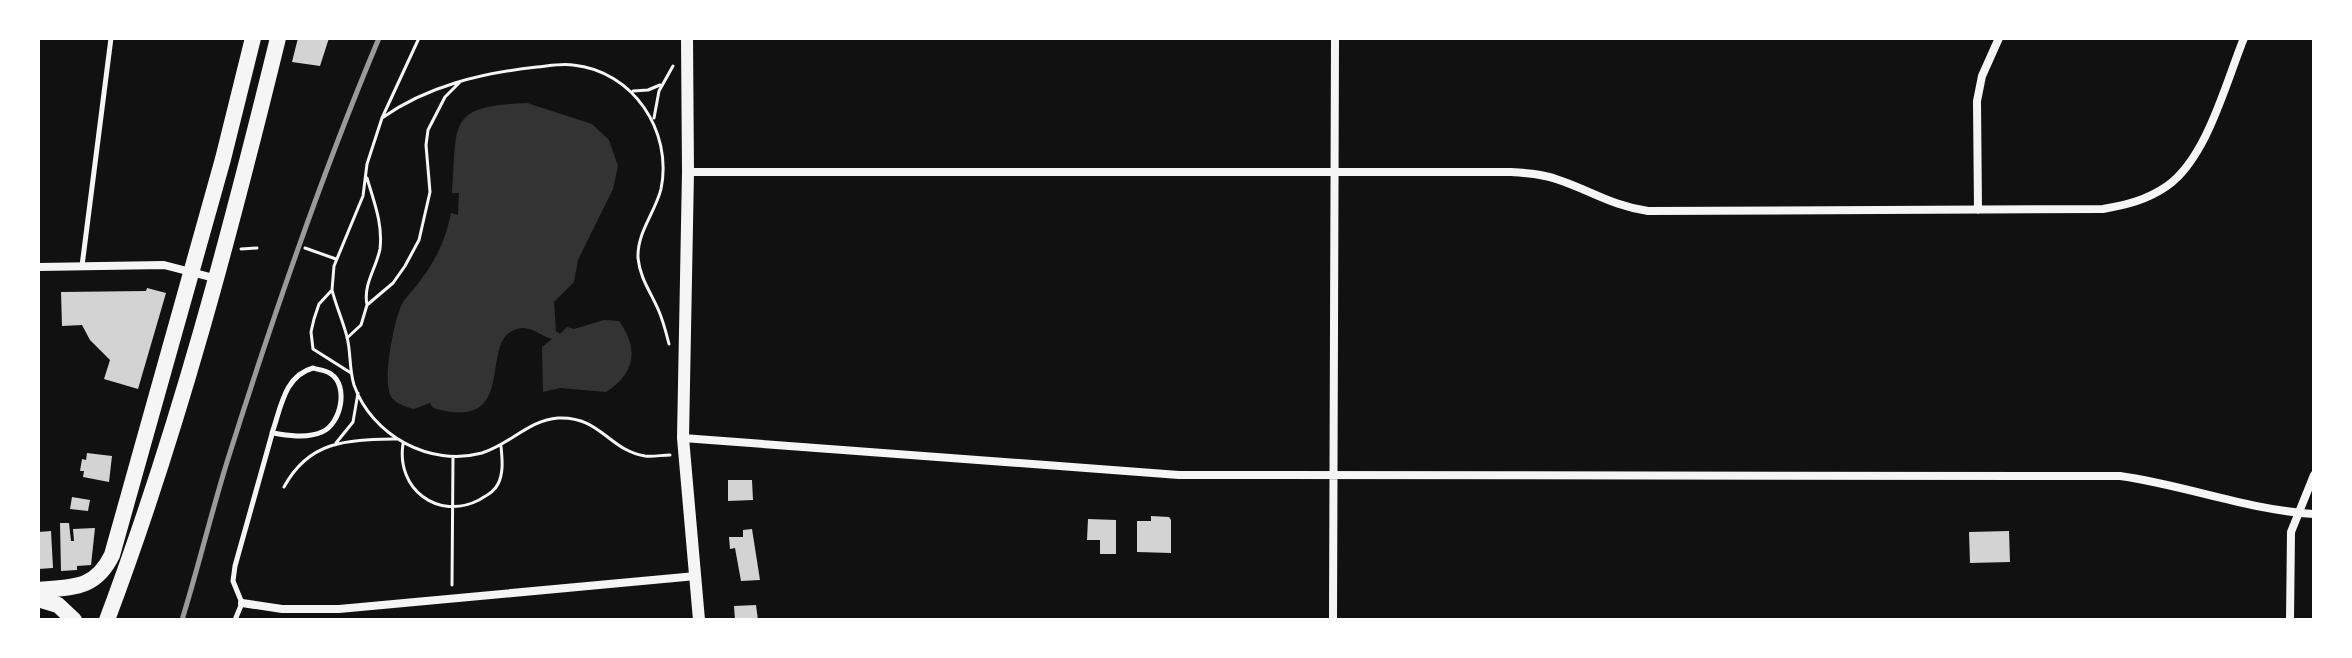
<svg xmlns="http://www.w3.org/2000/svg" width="2352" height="658" font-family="'Fira Sans',sans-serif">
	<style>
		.water { fill: #333 }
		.building { fill: #d3d3d3 }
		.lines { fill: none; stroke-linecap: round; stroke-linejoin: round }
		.path { stroke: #f5f5f5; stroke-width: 3 }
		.service { stroke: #f5f5f5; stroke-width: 5 }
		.minor { stroke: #f5f5f5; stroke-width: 8 }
		.tertiary { stroke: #f5f5f5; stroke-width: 12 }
		.primary { stroke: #f5f5f5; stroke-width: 16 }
		.rail { stroke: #9a9a9a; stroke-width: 5 }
	</style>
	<rect width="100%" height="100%" fill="#111"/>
	<path class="water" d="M527 103 592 124 609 140 618 166 613 189 578 260 574 282 554 302 556 331 560 334 567 327 574 329 604 320 619 321C640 350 634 374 606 392L560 388 543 392 542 347 552 339C543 337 534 328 523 328 472 331 526 435 433 408L430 403 414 409C406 407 397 404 392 398 381 384 394 322 401 306 405 297 414 290 420 281 436 260 446 239 451 213L458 215 459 193H452C458 124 445 106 527 103Z"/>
	<path class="building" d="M298 38H329L320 66 292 62Z
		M147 288 166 293 138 389 104 379 110 360 90 340 82 325 62 326 61 292 146 291Z
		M87 453 112 456 109 482 83 477 84 471H80L82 459 86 460Z
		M728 480H752L753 500 728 501Z
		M72 497 90 500 88 511 70 509Z
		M1151 516 1169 517 1171 520V553L1137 552V521H1151Z
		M1088 519 1116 520V554H1100V540H1087Z
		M60 523H69L71 541H74L73 529 95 528 91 565 77 566V570L61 571Z
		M752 529 760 580 741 581 735 548 730 549 729 537H743V530Z
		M51 531 53 568 38 569V532Z
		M2009 531 2010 562 1970 563 1969 532Z
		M756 605 758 620H735L734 606Z"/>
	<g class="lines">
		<path class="path" d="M633 91 648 90 660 85
			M382 118 419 38
			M654 118 659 91 673 66
			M367 178C374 202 383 224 380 249 376 269 363 284 367 305
			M305 248 336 259
			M241 249 257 248
			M332 290C336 306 343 321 347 337 351 352 349 369 354 385 372 436 430 467 482 453 509 445 529 420 558 418 601 416 608 450 645 456 653 457 662 455 670 455
			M347 338 361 325 367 305 393 283 405 266 419 240 430 192 426 145 428 130 445 97 460 82
			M351 373 313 349 311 332 314 319 319 304 332 290 334 266 363 196 367 164 382 118C427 86 482 73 537 67 548 66 562 63 573 65 633 71 673 131 661 189 655 213 637 232 638 258 640 278 650 291 658 309 663 320 666 332 669 344
			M336 443 353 422 358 393
			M403 444C396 489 438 521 479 500 487 495 494 492 498 484 504 472 502 458 501 446
			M284 487C310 439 349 440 398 439
			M452 585 453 457"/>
		<path class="service" d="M82 266 111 38
			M313 368C318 370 326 370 331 374 349 386 341 424 322 432 306 439 288 435 272 433 281 408 284 376 313 368Z
			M235 620 242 603 233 581 235 566 272 434"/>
		<path class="minor" d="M688 172H1511C1527 173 1542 174 1556 179 1590 190 1612 206 1648 211L2103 209C2126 205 2147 200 2167 186 2207 158 2226 82 2244 38
			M1978 210 1977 101 1982 76 1999 38
			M38 267 164 265 214 278
			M683 438 1179 475 2120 476C2185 485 2248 510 2314 514
			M242 603 282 609H339L696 576
			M1333 620 1335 38
			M2290 620 2291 532 2314 475"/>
		<path class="tertiary" d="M687 38 688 172 683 438 699 620"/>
		<path class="primary" d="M38 590C72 587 95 590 112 555L223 159 253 38
			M38 599 58 605 74 620
			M107 620C178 431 230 234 278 38"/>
		<path class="rail" d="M182 620C198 568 211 514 227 462 272 319 321 176 379 38"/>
	</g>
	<rect width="2352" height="658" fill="none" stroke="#ffffff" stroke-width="80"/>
</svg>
